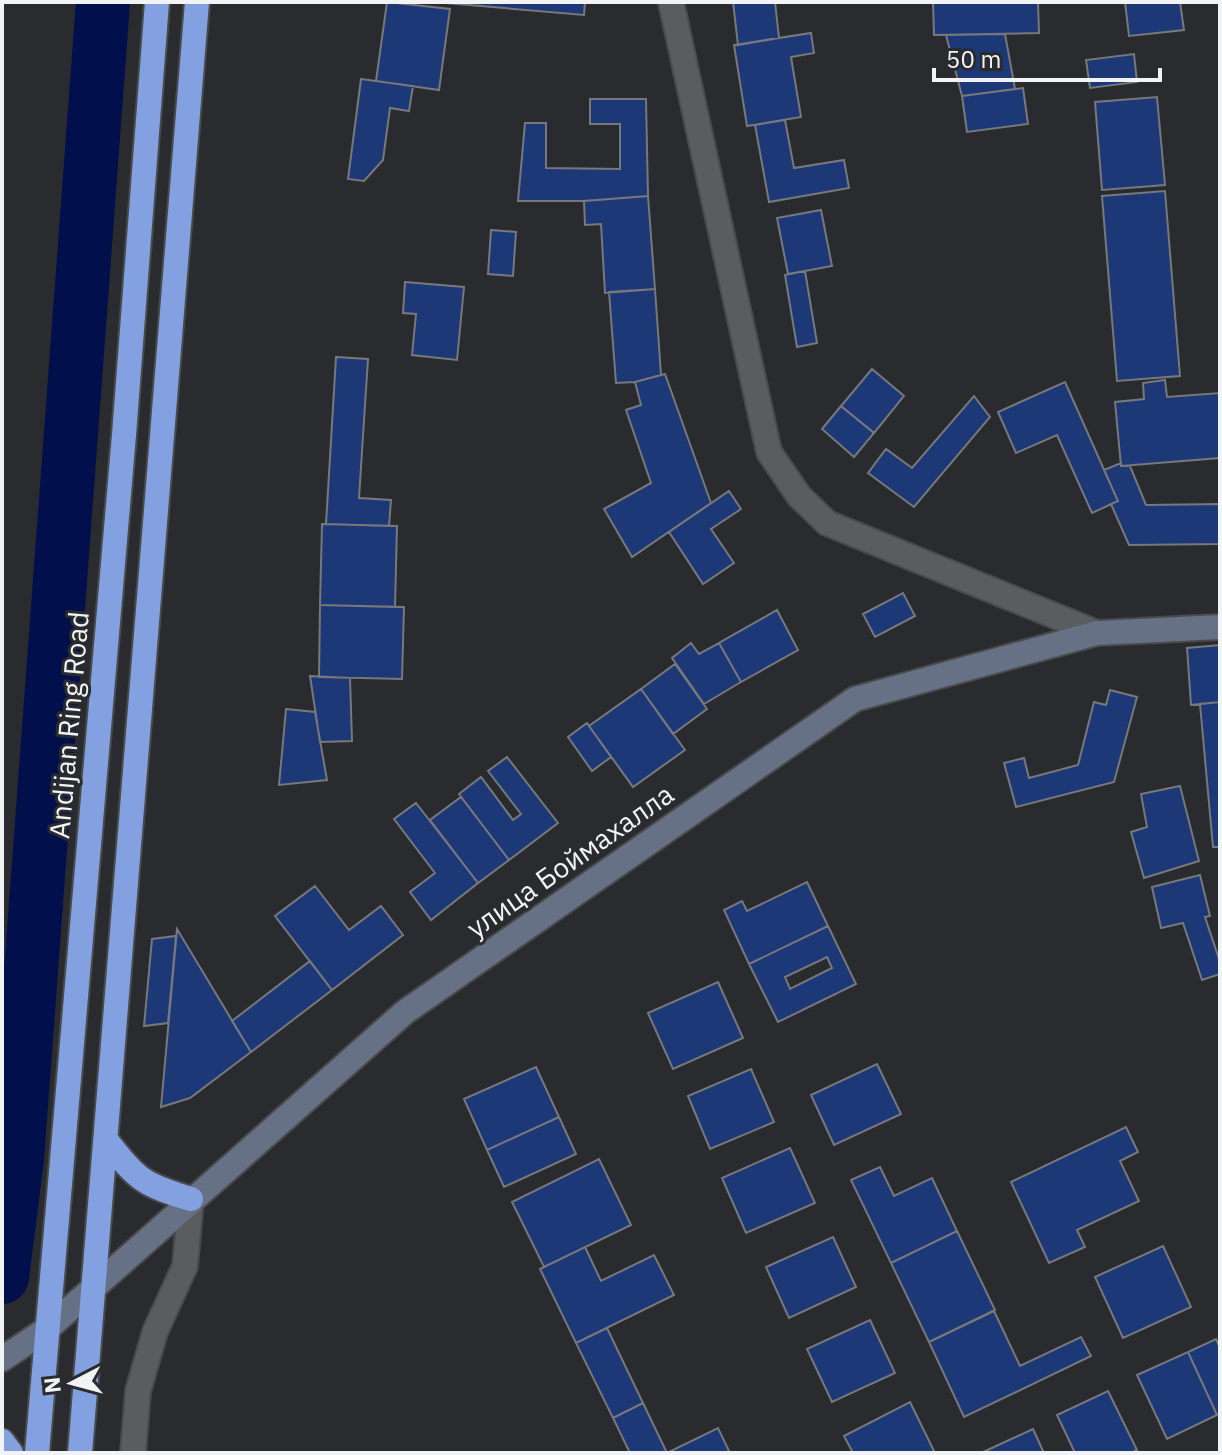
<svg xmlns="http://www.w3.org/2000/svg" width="1222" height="1455" font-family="'IBM Plex Sans',sans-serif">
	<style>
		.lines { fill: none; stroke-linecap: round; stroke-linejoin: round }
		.river { stroke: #010f4d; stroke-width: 54 }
		.building { fill: #1d3877; stroke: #77787b; stroke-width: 2; fill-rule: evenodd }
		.street-casing { stroke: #484a4c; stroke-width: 28 }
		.secondary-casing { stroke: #484a4c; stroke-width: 28 }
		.highway-casing { stroke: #484a4c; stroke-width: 28 }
		.street { stroke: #5b5c5f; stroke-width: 24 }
		.secondary { stroke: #677186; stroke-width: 24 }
		.highway { stroke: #83a1e0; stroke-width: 24 }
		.labels { text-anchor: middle; stroke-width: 6; stroke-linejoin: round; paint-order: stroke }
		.street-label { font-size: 28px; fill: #f2f3f5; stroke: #2a2b2e }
	</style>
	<rect width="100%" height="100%" fill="#2a2b2e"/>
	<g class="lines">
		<path class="river" d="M2 1277 17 1159 103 2"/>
	</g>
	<path class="building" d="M387 2 450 9 439 90 376 81Z
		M434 2H585L584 15Z
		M733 2H775L779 38 738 45Z
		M933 2H1038L1039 33 934 35Z
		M1125 2H1180L1184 30 1129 36Z
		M811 33 814 53 791 57 801 117 747 126 734 45Z
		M1005 34 1015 89 962 96 946 35Z
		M1134 54 1137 82 1090 88 1086 60Z
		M361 79 413 86 409 111 390 108 383 160 364 181 348 179Z
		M1023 88 1028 124 967 132 962 96Z
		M1157 97 1165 185 1102 190 1095 102Z
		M590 99H646L648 196 584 201H518L525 123H546V168L620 169V124H590Z
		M785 120 794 168 844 160 849 188 769 202 755 125Z
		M1165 191 1180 376 1117 381 1102 196Z
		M648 196 655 289 605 293 601 224 585 225 584 201Z
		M821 210 832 266 788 274 777 218Z
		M491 230 516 232 513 276 488 274Z
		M805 271 817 343 797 347 785 275Z
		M405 282 464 287 457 360 412 355 416 314 403 313Z
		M655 289 661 375 635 382 616 383 609 292Z
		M336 357 368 359 359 498 391 500 389 526 326 524Z
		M872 369 904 396 874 433 841 406Z
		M665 374 711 503 632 557 604 509 651 483 626 410 641 405 635 382Z
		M1165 380 1167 397 1220 393V458L1121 466 1115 402 1144 399 1143 383Z
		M1065 382 1118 501 1092 513 1057 435 1016 453 998 412Z
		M974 396 990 417 914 507 868 473 886 449 912 468Z
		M841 406 874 433 854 457 822 429Z
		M1121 463V466H1130L1146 505 1220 504V544L1129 545 1111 504 1118 501 1104 470Z
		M729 491 741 509 711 529 734 563 703 584 669 532Z
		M322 524 397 526 395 607 320 605Z
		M903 593 915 616 875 637 863 614Z
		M320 605 404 607 402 679 319 677Z
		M777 610 798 650 741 682 719 643Z
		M691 643 699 654 719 643 741 682 704 704 672 658Z
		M1220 645V702L1191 705 1187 648Z
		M675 664 707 709 673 734 641 689Z
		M310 676 350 678 352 741 320 742Z
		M641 689 685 750 633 787 589 726Z
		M1110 690 1137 697 1114 782 1016 807 1004 763 1024 758 1029 778 1078 765 1094 702 1106 705Z
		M1220 702V847H1213L1200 704Z
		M286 709 315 712 327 780 279 785Z
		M587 723 611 757 592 771 568 737Z
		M507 757 558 823 509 860 459 794 481 777 513 820 521 814 488 771Z
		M1180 786 1199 861 1144 878 1131 832 1147 827 1141 794Z
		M461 797 509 860 478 883 430 820Z
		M416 803 478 883 431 920 410 892 435 873 394 819Z
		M1200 875 1210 916 1205 917 1220 962V974L1202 980 1183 923 1161 928 1152 887Z
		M807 882 828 926 749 964 724 910 742 901 747 911Z
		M315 886 349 930 381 906 403 935 332 990 275 916Z
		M828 926 856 984 778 1022 749 964ZM827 957 832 968 790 989 785 977Z
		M177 929 251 1052 190 1098 161 1107Z
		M176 936 168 1023 144 1026 152 939Z
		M310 961 332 990 251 1052 232 1021Z
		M718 982 743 1038 673 1069 648 1013Z
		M877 1064 901 1114 834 1145 811 1095Z
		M536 1067 559 1117 487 1150 464 1099Z
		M751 1069 774 1122 710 1149 688 1096Z
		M559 1117 576 1154 504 1187 487 1150Z
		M1126 1127 1138 1152 1120 1161 1139 1201 1077 1230 1085 1247 1049 1263 1011 1182Z
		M790 1148 815 1203 746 1233 722 1178Z
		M599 1159 631 1225 544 1267 512 1202Z
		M880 1167 894 1196 932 1178 957 1231 891 1263 851 1180Z
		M957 1231 995 1310 929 1342 891 1263Z
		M833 1237 856 1287 789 1318 766 1267Z
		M1163 1246 1191 1307 1123 1338 1095 1277Z
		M585 1247 601 1281 654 1255 674 1295 576 1343 540 1269Z
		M994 1311 1020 1366 1081 1337 1091 1356 964 1417 929 1342Z
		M870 1320 895 1373 832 1402 807 1349Z
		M607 1328 643 1403 613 1418 576 1343Z
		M1216 1339 1220 1348V1414L1217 1415 1188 1352Z
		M1188 1352 1217 1415 1167 1439 1137 1375Z
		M1108 1391 1137 1450 1131 1453H1075L1057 1415Z
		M910 1402 935 1453H853L844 1436Z
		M643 1403 667 1453 718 1428 730 1453H630L613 1418Z
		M1033 1429 1044 1453H981Z"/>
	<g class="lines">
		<g class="street-casing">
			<path id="street" d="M671 2 769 452 799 496 827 523 1097 633
				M133 1453 138 1391 155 1332 185 1266 191 1199"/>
		</g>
		<g class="secondary-casing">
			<path id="secondary" d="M2 1359 47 1329 405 1012 855 699 1097 633 1220 627"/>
		</g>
		<g class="highway-casing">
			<path id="highway" d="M107 1141C137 1180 144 1185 191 1199
				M2 1441 11 1453
				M37 1453 124 435 157 2
				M80 1453 197 2"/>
		</g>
		<use href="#street" class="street"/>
		<use href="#secondary" class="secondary"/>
		<use href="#highway" class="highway"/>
	</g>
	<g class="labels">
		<g class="street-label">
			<text transform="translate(69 725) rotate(-85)" y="10">Andijan Ring Road</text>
			<text transform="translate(570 861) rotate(-35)" y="10">улица Боймахалла</text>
		</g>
	</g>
	<rect width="1222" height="1455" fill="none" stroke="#f2f3f5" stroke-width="8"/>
	<g transform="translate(72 1383) rotate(264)" stroke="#2a2b2e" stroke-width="6" paint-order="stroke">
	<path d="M0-6L14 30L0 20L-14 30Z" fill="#f2f3f5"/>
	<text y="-12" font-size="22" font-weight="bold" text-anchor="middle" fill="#f2f3f5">N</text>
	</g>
	<path d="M934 68v12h226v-12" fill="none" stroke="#f2f3f5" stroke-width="4"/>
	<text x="946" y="68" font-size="24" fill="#f2f3f5" stroke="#2a2b2e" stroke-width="6" paint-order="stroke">50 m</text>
</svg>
